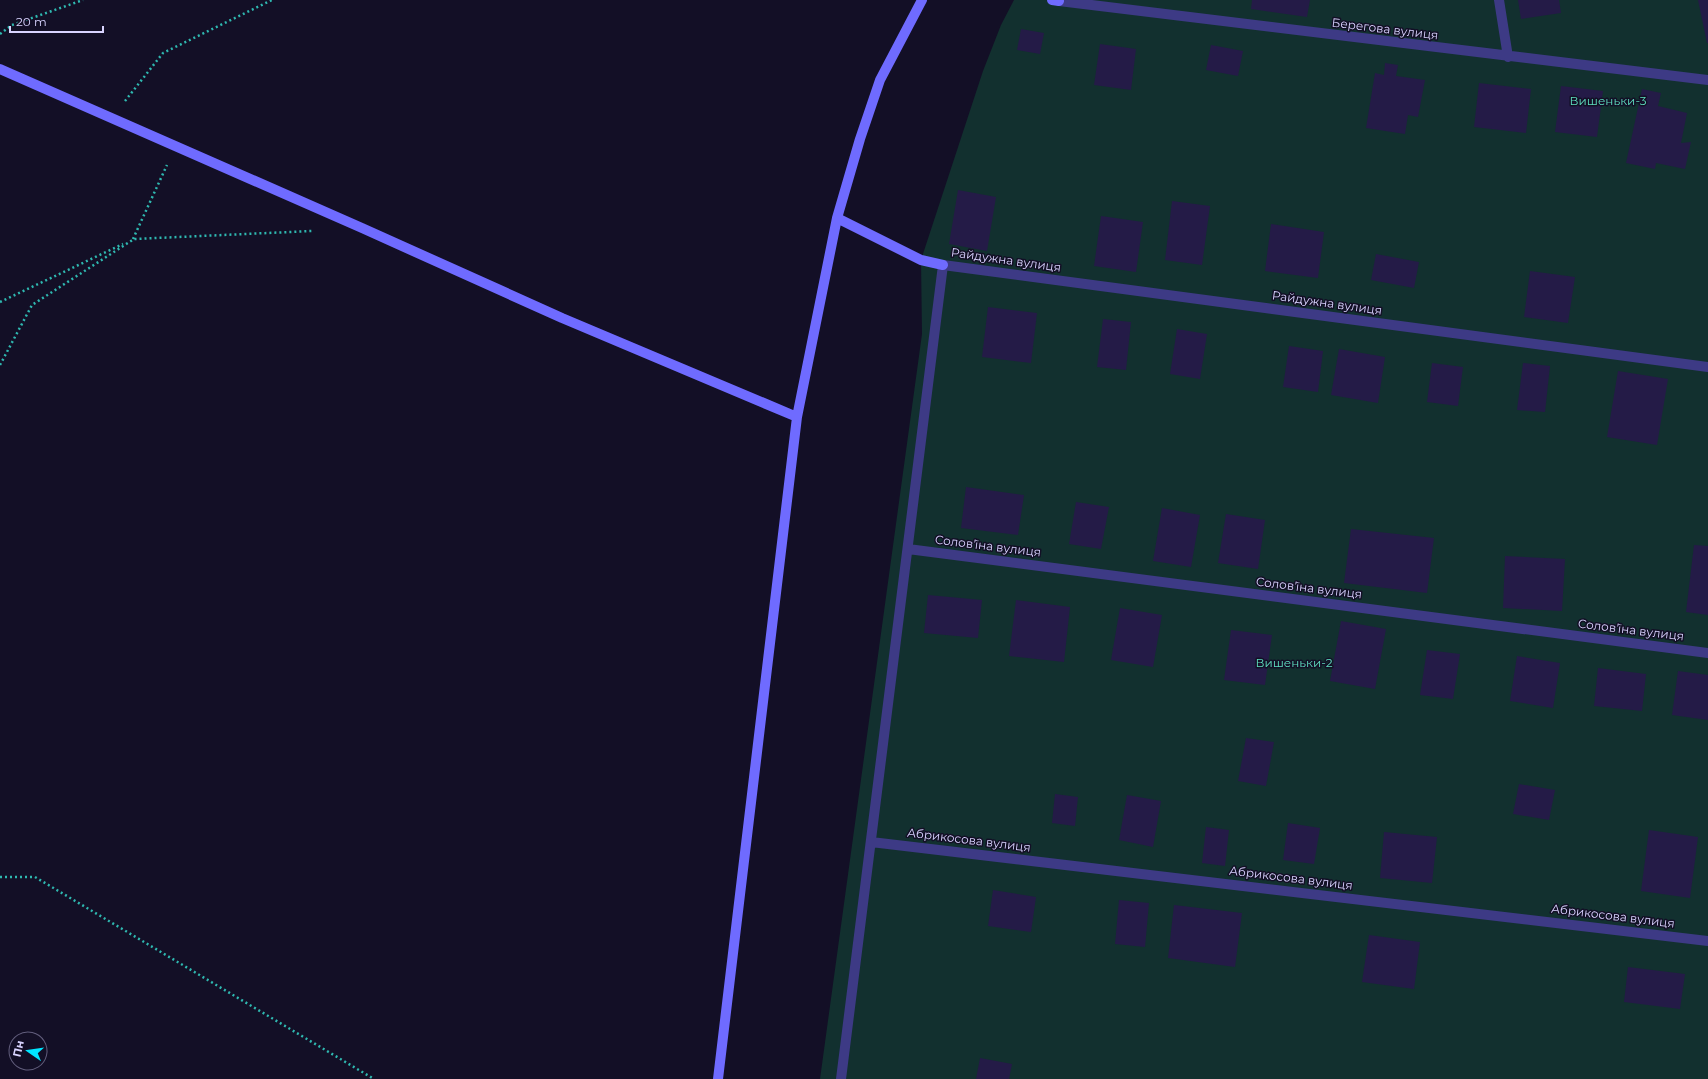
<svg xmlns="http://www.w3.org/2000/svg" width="1708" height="1079" font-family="Montserrat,sans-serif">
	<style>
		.green { fill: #12302f }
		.building { fill: #241b47 }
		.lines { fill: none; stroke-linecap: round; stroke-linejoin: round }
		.path { stroke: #2fb8b0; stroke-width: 2.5; stroke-dasharray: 2 3; stroke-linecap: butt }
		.street { stroke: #3d3a85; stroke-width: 10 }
		.secondary { stroke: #6f6bff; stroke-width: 10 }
		.labels { text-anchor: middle; stroke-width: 3; stroke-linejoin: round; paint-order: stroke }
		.street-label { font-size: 12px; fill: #d9d4ff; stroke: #130f26 }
		.park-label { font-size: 12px; fill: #5fe0c0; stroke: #130f26 }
	</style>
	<rect width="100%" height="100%" fill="#130f26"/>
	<path class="green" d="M1014 0H1708V1079H820L922 334 921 260 983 71 1001 25Z"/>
	<path class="building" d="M1252 0H1310L1307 17 1251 9Z
		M1518 0H1559L1561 13 1521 19Z
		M1698 0H1708V43H1707Z
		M1021 29 1044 33 1040 54 1017 50Z
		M1100 44 1136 49 1131 90 1094 85Z
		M1211 45 1243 51 1238 76 1206 70Z
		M1385 63 1398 65 1396 76 1425 80 1418 117 1408 115 1405 134 1366 128 1375 73 1384 75Z
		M1479 83 1531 89 1526 133 1474 127Z
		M1561 86 1603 91 1597 137 1555 132Z
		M1642 89 1661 93 1658 106 1687 113 1681 143 1691 142 1685 169 1656 163 1655 169 1626 163Z
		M958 190 996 197 987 251 949 244Z
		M1172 201 1210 206 1202 265 1165 260Z
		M1101 216 1143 222 1136 272 1094 266Z
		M1271 224 1324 232 1318 278 1265 271Z
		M1376 254 1419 262 1414 288 1371 280Z
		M1530 271 1575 277 1568 323 1524 317Z
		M988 307 1037 313 1031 363 982 357Z
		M1103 319 1131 322 1126 370 1097 367Z
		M1177 329 1207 334 1200 379 1170 374Z
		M1289 346 1323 351 1318 392 1283 387Z
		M1339 349 1385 357 1378 403 1331 395Z
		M1432 363 1463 367 1458 406 1427 402Z
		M1523 363 1550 366 1545 412 1517 410Z
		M1618 371 1668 379 1657 445 1607 437Z
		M966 487 1024 495 1018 535 961 528Z
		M1076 502 1109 507 1101 549 1069 544Z
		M1162 508 1200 515 1191 567 1153 561Z
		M1226 514 1265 520 1258 569 1218 563Z
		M1351 529 1434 538 1427 593 1344 583Z
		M1694 545 1708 546V615L1686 612Z
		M1505 556 1565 559 1562 611 1503 608Z
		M928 595 982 600 978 638 924 633Z
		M1016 600 1070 607 1064 662 1009 656Z
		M1120 608 1162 615 1153 667 1111 660Z
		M1341 621 1386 629 1375 689 1330 681Z
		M1231 630 1272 635 1265 685 1224 680Z
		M1427 650 1460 654 1453 699 1420 695Z
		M1517 656 1560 663 1553 708 1510 701Z
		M1598 668 1646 674 1642 711 1594 706Z
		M1678 671 1708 675V720L1672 715Z
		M1246 738 1274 742 1266 786 1238 781Z
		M1519 784 1555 790 1549 820 1513 814Z
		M1055 794 1078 797 1075 826 1052 823Z
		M1127 795 1161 801 1153 847 1119 840Z
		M1288 823 1320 828 1314 864 1283 860Z
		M1206 827 1229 830 1225 866 1202 863Z
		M1649 830 1698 837 1690 898 1641 891Z
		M1384 832 1437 837 1432 883 1380 878Z
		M993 890 1036 897 1031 932 988 926Z
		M1119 900 1149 903 1145 947 1115 944Z
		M1174 905 1242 913 1235 967 1168 958Z
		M1369 935 1420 942 1414 989 1362 982Z
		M1628 967 1685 974 1680 1009 1624 1002Z
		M980 1058 1012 1064 1009 1079H976Z"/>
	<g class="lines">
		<path class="path" d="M0 34 12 25 83 0
			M125 101 163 53 272 0
			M133 239 167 165
			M0 302 123 244
			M0 365 32 305 134 239 312 231
			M0 877H35L374 1079"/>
		<path class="street" d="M1060 0 1059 1 1708 80
			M1499 0 1508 57
			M908 549 1708 653
			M871 842 1708 941
			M841 1079 943 265 1708 367"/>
		<path class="secondary" d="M1052 0 1059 1
			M0 69 362 228 562 318 797 417
			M837 218 921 260 943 265
			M718 1079 797 417 837 218 860 139 880 80 922 0"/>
	</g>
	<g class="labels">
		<g class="street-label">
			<text transform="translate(1385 29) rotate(7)" y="4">Берегова вулиця</text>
			<text transform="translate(1006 260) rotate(8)" y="4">Райдужна вулиця</text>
			<text transform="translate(1327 303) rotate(8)" y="4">Райдужна вулиця</text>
			<text transform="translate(988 546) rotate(7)" y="4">Соловʼїна вулиця</text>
			<text transform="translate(1309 588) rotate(7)" y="4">Соловʼїна вулиця</text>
			<text transform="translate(1631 630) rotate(7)" y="4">Соловʼїна вулиця</text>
			<text transform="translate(969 840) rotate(7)" y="4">Абрикосова вулиця</text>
			<text transform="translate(1291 878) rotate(7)" y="4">Абрикосова вулиця</text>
			<text transform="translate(1613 916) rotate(7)" y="4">Абрикосова вулиця</text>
		</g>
		<g class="park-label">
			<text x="1608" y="105">Вишеньки-3</text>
			<text x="1294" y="667">Вишеньки-2</text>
		</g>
	</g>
	<g transform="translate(28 1051) rotate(283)"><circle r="19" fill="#130f26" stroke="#625e7d"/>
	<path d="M0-3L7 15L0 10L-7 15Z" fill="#00e5ff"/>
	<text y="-6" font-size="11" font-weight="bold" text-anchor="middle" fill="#d9d4ff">Пн</text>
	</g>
	<path d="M10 26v6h93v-6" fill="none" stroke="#d9d4ff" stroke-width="2"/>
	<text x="16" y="26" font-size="12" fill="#d9d4ff" stroke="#130f26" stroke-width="3" paint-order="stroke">20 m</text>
</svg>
